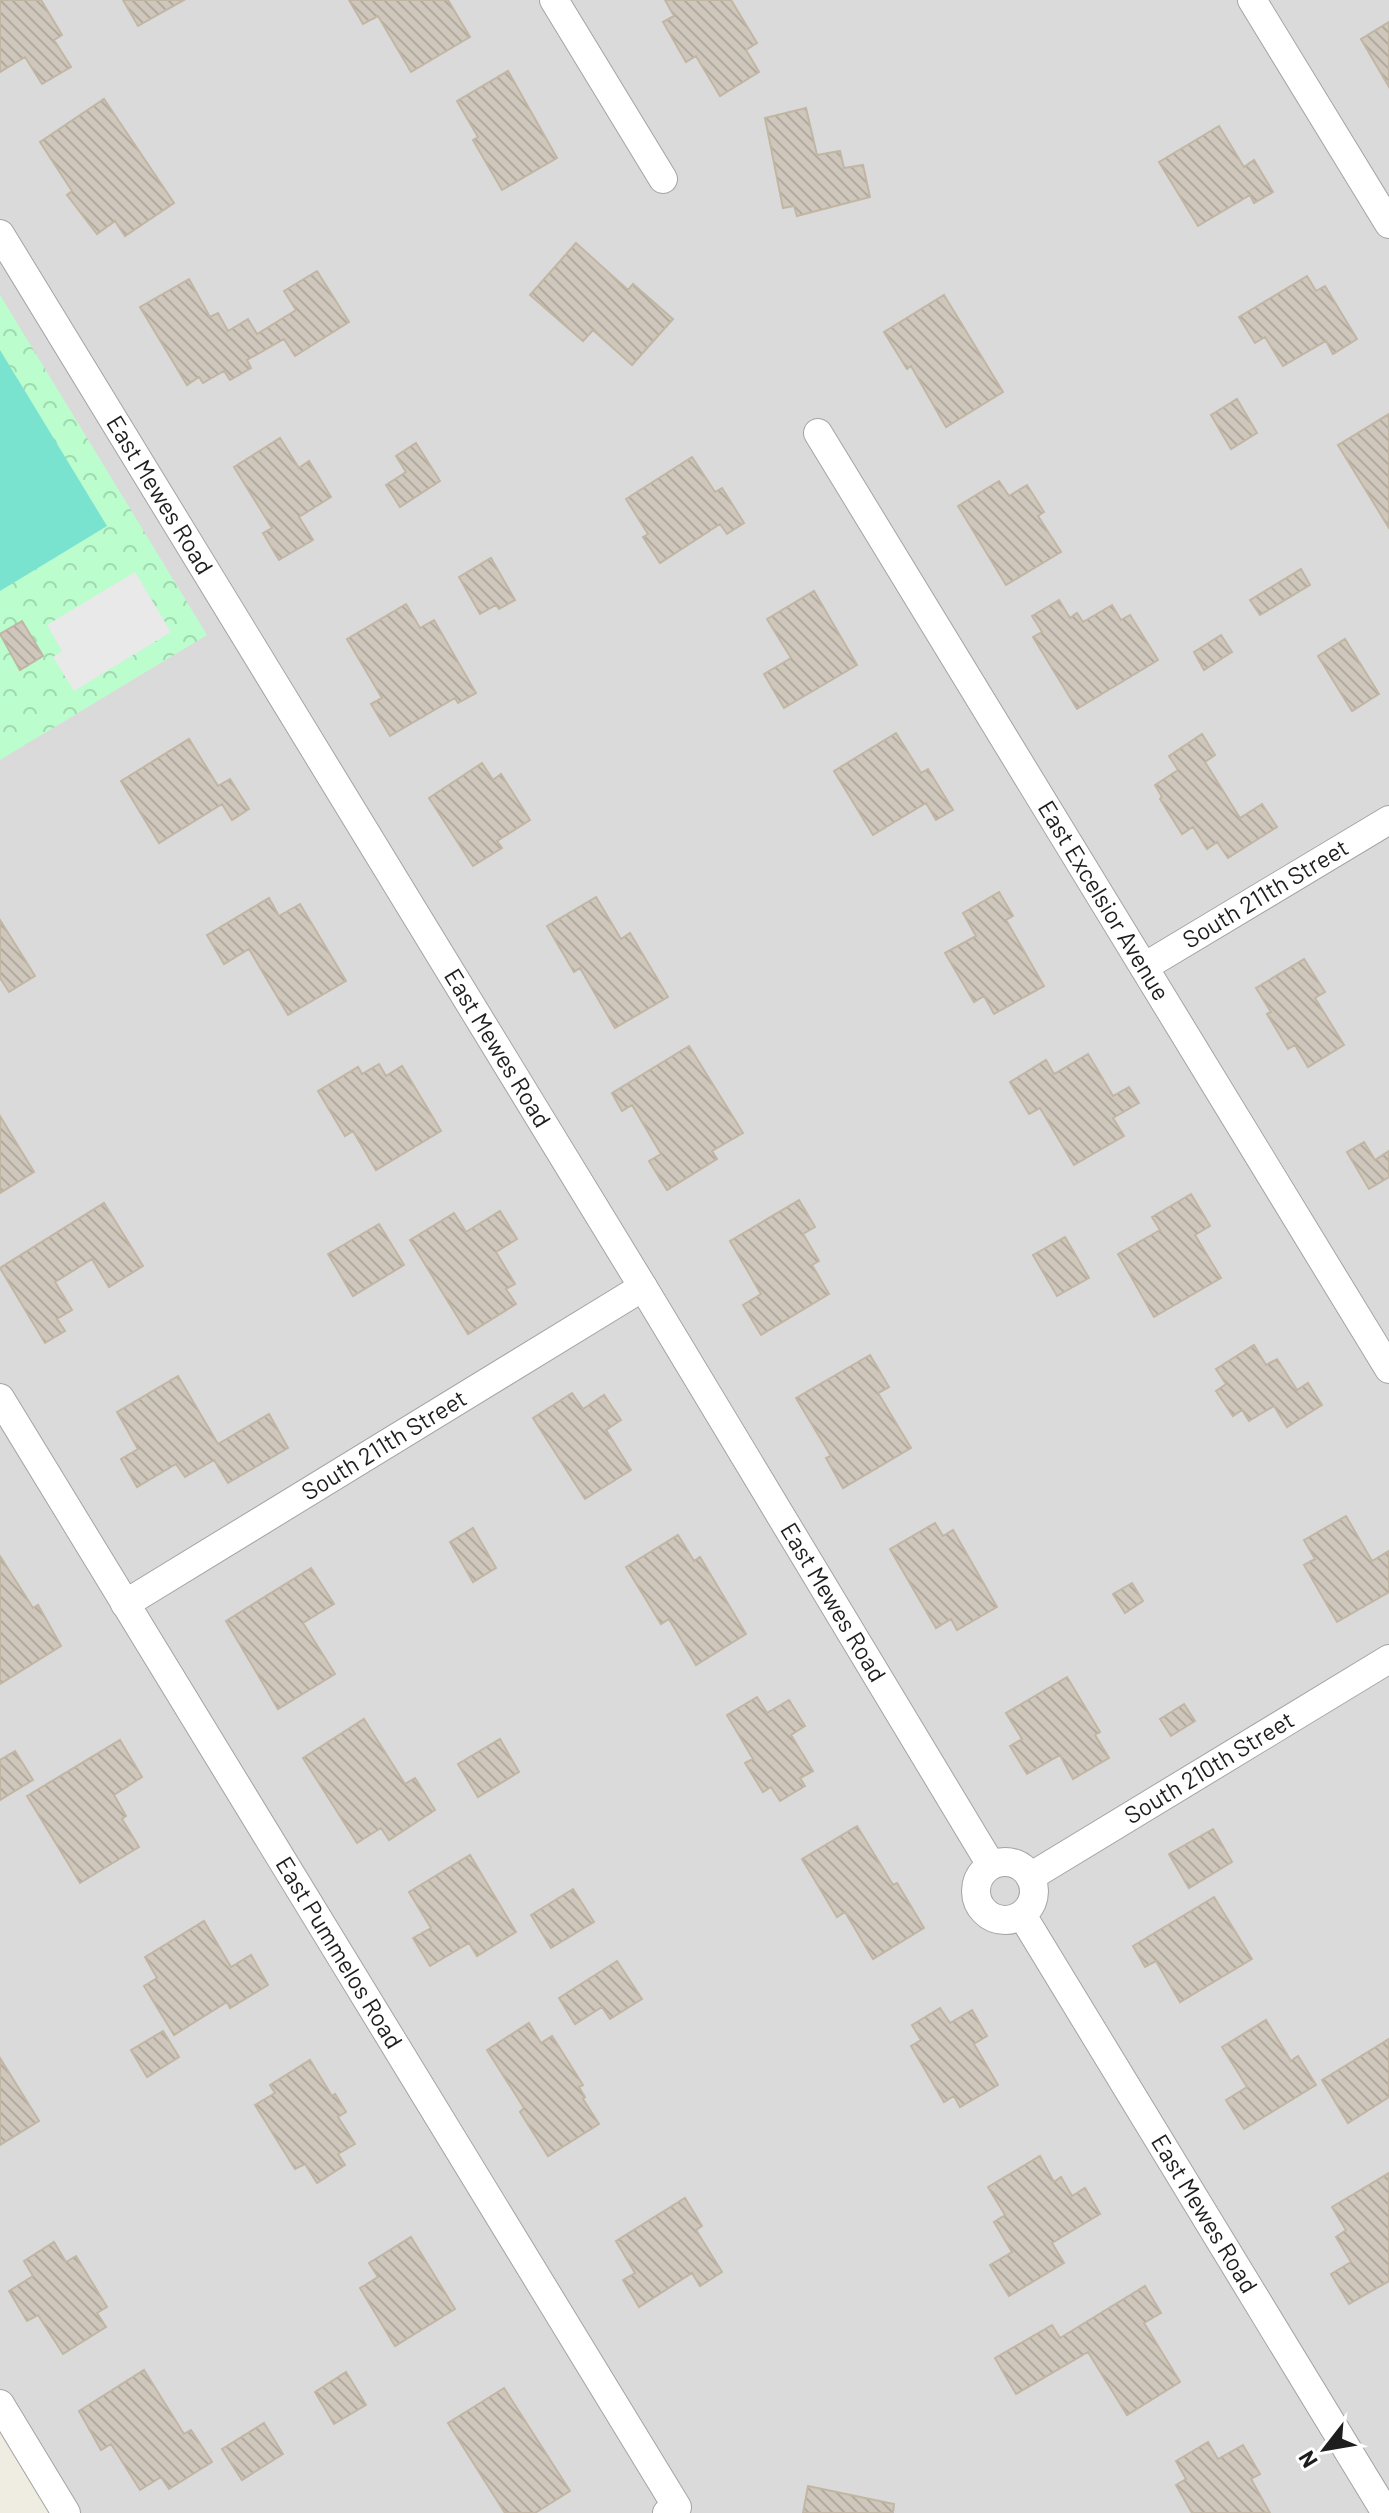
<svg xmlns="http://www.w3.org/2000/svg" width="1389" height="2513" font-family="Barlow,sans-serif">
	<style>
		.residential { fill: #dbdada }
		.park { fill: url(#park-crowns) }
		.pitch { fill: #7ae3cf }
		.parking { fill: #e9e9e9 }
		.building { fill: url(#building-back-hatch); stroke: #c1b6a3; stroke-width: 2 }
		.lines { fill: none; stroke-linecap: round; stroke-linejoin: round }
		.minor-casing { stroke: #a4a4a4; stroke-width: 30 }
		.minor { stroke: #fff; stroke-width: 28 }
		.labels { text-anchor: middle; stroke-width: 6; stroke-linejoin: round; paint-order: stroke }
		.street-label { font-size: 24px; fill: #1d1d1d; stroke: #fff }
	</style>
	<defs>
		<pattern id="park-crowns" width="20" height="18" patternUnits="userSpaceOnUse" patternTransform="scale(2)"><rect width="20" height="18" fill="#bbfdcd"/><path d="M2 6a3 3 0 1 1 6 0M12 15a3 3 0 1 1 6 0" fill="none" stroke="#a0d8b0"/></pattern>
		<pattern id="building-back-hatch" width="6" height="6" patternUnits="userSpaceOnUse" patternTransform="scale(2)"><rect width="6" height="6" fill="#cfc7bb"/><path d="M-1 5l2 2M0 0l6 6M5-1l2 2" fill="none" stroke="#b1aaa0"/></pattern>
	</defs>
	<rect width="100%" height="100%" fill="#efede2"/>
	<path class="residential" d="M0 0H1389V2513H55L0 2422Z"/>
	<path class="park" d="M0 295 207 635 0 760Z"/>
	<path class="pitch" d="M0 350 107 526 0 591Z"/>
	<path class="parking" d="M135 572 171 632 74 691 53 657 62 651 47 625Z"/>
	<path class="building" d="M0 0H41L62 35 54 40 71 67 42 84 25 57 0 72Z
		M123 0H184L138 26Z
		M349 0H448L470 37 411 72 378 16 363 24Z
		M665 0H731L757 43 746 50 759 72 720 96 696 56 686 62 663 22 674 16Z
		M1389 22V87L1361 39Z
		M508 71 557 158 502 190 473 140 478 137 457 101Z
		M104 99 174 203 125 236 115 221 97 234 67 195 72 191 40 142Z
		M806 108 817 155 840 151 844 168 863 165 870 197 797 216 794 206 783 208 765 118Z
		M1219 126 1244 167 1254 160 1273 192 1254 203 1250 195 1198 226 1159 162Z
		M576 243 628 290 633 284 673 319 632 365 593 330 583 341 530 295Z
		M317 271 349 322 295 356 284 339 247 360 251 368 230 380 224 371 203 383 199 377 187 385 140 307 189 279 210 317 218 313 228 331 248 319 257 334 296 310 284 291Z
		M1307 276 1316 291 1325 286 1357 339 1333 354 1326 341 1283 366 1265 337 1255 343 1239 317Z
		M944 295 1003 392 946 427 911 366 907 369 884 332Z
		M1237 399 1257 433 1231 449 1211 415Z
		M1389 414V528L1338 445Z
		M280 438 299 468 309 461 331 497 299 517 313 540 279 560 263 533 272 528 234 467Z
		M416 443 440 481 400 507 386 485 406 472 396 456Z
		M692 457 715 492 722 488 744 523 727 534 720 524 660 563 643 537 648 534 626 499Z
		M999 481 1009 496 1027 485 1044 512 1038 516 1061 552 1006 585 958 506Z
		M491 558 515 600 499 609 496 605 480 614 459 577Z
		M1301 569 1310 585 1260 615 1250 600Z
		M814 591 857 665 784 708 764 674 791 658 767 619Z
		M1059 600 1070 618 1077 613 1083 622 1112 605 1121 620 1130 615 1158 660 1077 709 1033 637 1042 632 1032 616Z
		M406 604 420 628 434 620 476 693 458 703 455 698 390 736 371 704 382 698 347 639Z
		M22 621 43 656 20 670 0 634Z
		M1221 635 1232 652 1204 670 1194 652Z
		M1345 639 1379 694 1352 711 1318 656Z
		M896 733 921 773 928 769 953 810 936 820 926 803 873 835 834 771Z
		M1202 734 1215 755 1205 762 1240 818 1262 804 1277 827 1228 858 1217 842 1207 849 1193 827 1182 834 1160 799 1162 797 1155 785 1178 770 1169 756Z
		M189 739 218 786 230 779 249 809 232 820 222 804 159 843 121 781Z
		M482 763 493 780 501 774 530 820 497 841 502 848 473 866 429 798Z
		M999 892 1013 916 1006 920 1044 986 994 1014 984 996 974 1002 945 953 976 936 963 913Z
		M596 897 621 939 630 933 668 997 615 1028 580 968 574 972 547 926Z
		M269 898 279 916 300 904 346 981 288 1015 249 949 224 964 207 935Z
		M0 920 35 976 9 992 0 978Z
		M1304 959 1325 992 1315 998 1344 1045 1308 1067 1295 1045 1288 1049 1267 1014 1271 1012 1256 988Z
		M689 1046 743 1133 712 1151 717 1159 667 1190 649 1161 661 1154 632 1105 622 1111 612 1093Z
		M1088 1054 1113 1096 1129 1087 1139 1103 1113 1118 1124 1136 1074 1165 1040 1108 1029 1114 1010 1082 1046 1060 1054 1074Z
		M379 1064 386 1076 402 1066 441 1131 376 1170 353 1131 345 1136 318 1091 358 1067 362 1074Z
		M0 1116 34 1172 0 1193Z
		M1364 1142 1375 1160 1389 1151V1177L1369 1189 1347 1152Z
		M1191 1194 1210 1226 1195 1235 1221 1278 1154 1317 1118 1254 1160 1230 1152 1217Z
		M799 1200 815 1227 803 1234 819 1261 812 1265 829 1294 761 1335 743 1305 761 1294 730 1241Z
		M104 1203 143 1266 109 1287 92 1259 55 1282 72 1310 57 1319 65 1331 45 1343 0 1268Z
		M500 1211 517 1239 496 1252 515 1284 506 1289 516 1304 468 1334 410 1240 454 1213 466 1232Z
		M379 1224 404 1265 353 1296 328 1254Z
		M1065 1237 1089 1278 1057 1296 1033 1255Z
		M1254 1345 1266 1365 1277 1359 1297 1390 1308 1383 1322 1405 1287 1427 1274 1406 1249 1421 1242 1410 1233 1416 1216 1391 1226 1384 1216 1369Z
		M870 1355 889 1387 878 1393 911 1448 843 1488 826 1458 831 1456 796 1398Z
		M178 1376 218 1444 269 1414 288 1448 228 1483 214 1460 185 1477 176 1464 137 1487 121 1459 138 1449 117 1412Z
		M572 1393 583 1409 604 1395 621 1420 606 1430 631 1470 585 1499 533 1418Z
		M1346 1516 1372 1561 1389 1551V1592L1337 1622 1304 1565 1315 1559 1304 1540Z
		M935 1523 943 1536 953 1530 997 1607 957 1630 951 1619 936 1628 890 1549Z
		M473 1528 496 1568 473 1582 450 1542Z
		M678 1535 694 1561 700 1557 746 1634 696 1665 669 1619 661 1624 626 1567Z
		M0 1556 33 1608 38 1605 61 1646 0 1684Z
		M311 1568 334 1604 303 1623 335 1674 278 1709 226 1621Z
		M1132 1583 1143 1601 1125 1613 1113 1594Z
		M1067 1677 1100 1732 1095 1735 1109 1758 1073 1779 1060 1755 1027 1774 1010 1746 1022 1739 1006 1713Z
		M757 1697 767 1713 789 1700 805 1726 791 1735 813 1771 800 1778 805 1786 780 1801 771 1787 763 1792 745 1763 753 1759 727 1715Z
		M1184 1704 1195 1721 1171 1736 1160 1719Z
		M364 1719 405 1784 415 1778 435 1810 389 1840 381 1828 357 1843 303 1758Z
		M500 1739 519 1772 478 1797 458 1764Z
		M120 1740 142 1777 114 1795 126 1816 122 1819 139 1847 80 1883 27 1796Z
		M15 1751 33 1780 0 1800V1760Z
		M857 1826 893 1885 897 1883 924 1928 873 1959 845 1912 837 1917 802 1859Z
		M1213 1829 1232 1862 1189 1888 1169 1854Z
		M470 1855 516 1932 477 1956 469 1943 430 1966 413 1938 431 1928 409 1892Z
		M573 1889 594 1922 551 1948 531 1915Z
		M1214 1897 1252 1959 1180 2002 1156 1961 1145 1967 1133 1946Z
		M204 1921 231 1967 251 1955 268 1985 230 2008 227 2002 174 2035 144 1986 157 1978 145 1957Z
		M617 1961 642 1999 610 2019 602 2007 575 2024 559 1998Z
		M940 2008 950 2023 972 2010 987 2036 974 2044 998 2085 960 2107 954 2096 944 2102 911 2046 921 2040 912 2025Z
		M1266 2020 1291 2061 1298 2056 1316 2085 1244 2129 1226 2100 1247 2087 1222 2047Z
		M529 2023 541 2043 552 2036 583 2085 579 2087 585 2097 583 2099 599 2124 548 2156 520 2112 524 2108 487 2050Z
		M163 2031 179 2057 147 2077 131 2050Z
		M1389 2039V2097L1348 2123 1322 2080Z
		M0 2058 39 2121 0 2145Z
		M310 2060 332 2096 335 2094 346 2112 338 2117 355 2144 338 2154 345 2165 317 2183 305 2164 295 2169 255 2105 275 2093 270 2085Z
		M1040 2156 1054 2182 1061 2177 1072 2196 1085 2188 1100 2214 1052 2243 1064 2263 1009 2296 990 2265 1012 2252 994 2222 1005 2215 988 2187Z
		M1389 2173V2281L1349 2304 1331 2274 1351 2262 1336 2237 1346 2230 1332 2207Z
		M685 2198 702 2226 696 2230 722 2272 700 2286 692 2273 639 2307 623 2280 635 2273 616 2241Z
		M411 2237 455 2309 395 2346 360 2288 378 2277 369 2263Z
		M54 2242 66 2262 76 2256 107 2307 97 2313 106 2327 63 2354 38 2315 27 2321 9 2291 33 2276 24 2261Z
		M1145 2286 1161 2313 1144 2323 1180 2382 1127 2415 1088 2352 1016 2394 995 2358 1052 2325 1060 2338Z
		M144 2370 184 2434 191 2430 212 2462 169 2489 161 2477 140 2490 111 2444 101 2450 79 2411Z
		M346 2372 366 2405 334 2424 315 2392Z
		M504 2388 570 2491 535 2513H505L448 2423Z
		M264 2423 283 2454 242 2480 222 2449Z
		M1208 2442 1218 2459 1243 2445 1260 2474 1251 2479 1270 2513H1192L1176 2485 1186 2479 1176 2461Z
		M808 2486 894 2504 893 2513H803Z"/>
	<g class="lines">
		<g class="minor-casing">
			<g id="minor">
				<path d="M554 0 663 179"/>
				<path d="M1252 0 1389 224"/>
				<path id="s1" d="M0 234 643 1287 991 1865"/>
				<path id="s2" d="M818 433 1389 1369"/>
				<path id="s3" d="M1144 967 1389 820"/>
				<path id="s4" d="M0 1398 677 2507 667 2513"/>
				<path id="s5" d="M125 1604 643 1287"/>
				<circle cx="1005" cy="1891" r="29"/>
				<path id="s6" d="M1030 1877 1389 1659"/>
				<path id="s7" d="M1022 1915 1386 2513"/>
				<path d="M0 2404 66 2513"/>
			</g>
		</g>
		<use href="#minor" class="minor"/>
	</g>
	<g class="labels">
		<g class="street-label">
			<text dy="8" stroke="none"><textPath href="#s1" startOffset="306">East Mewes Road</textPath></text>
			<text dy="8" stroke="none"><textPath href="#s3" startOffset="142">South 211th Street</textPath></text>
			<text dy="8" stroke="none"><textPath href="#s2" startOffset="548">East Excelsior Avenue</textPath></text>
			<text dy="8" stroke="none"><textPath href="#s1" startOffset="954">East Mewes Road</textPath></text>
			<text dy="8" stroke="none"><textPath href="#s5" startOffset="304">South 211th Street</textPath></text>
			<text dy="8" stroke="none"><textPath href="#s1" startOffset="1602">East Mewes Road</textPath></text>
			<text dy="8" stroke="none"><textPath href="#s6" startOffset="210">South 210th Street</textPath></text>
			<text dy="8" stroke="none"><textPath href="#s4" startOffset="650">East Pummelos Road</textPath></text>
			<text dy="8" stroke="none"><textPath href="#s7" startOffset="350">East Mewes Road</textPath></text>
		</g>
	</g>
	<g transform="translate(1325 2449) rotate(239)" stroke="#ffffff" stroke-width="6" paint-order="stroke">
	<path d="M0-6L14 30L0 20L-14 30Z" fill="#1d1d1d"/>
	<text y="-12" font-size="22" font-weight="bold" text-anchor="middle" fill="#1d1d1d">N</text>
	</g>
</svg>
